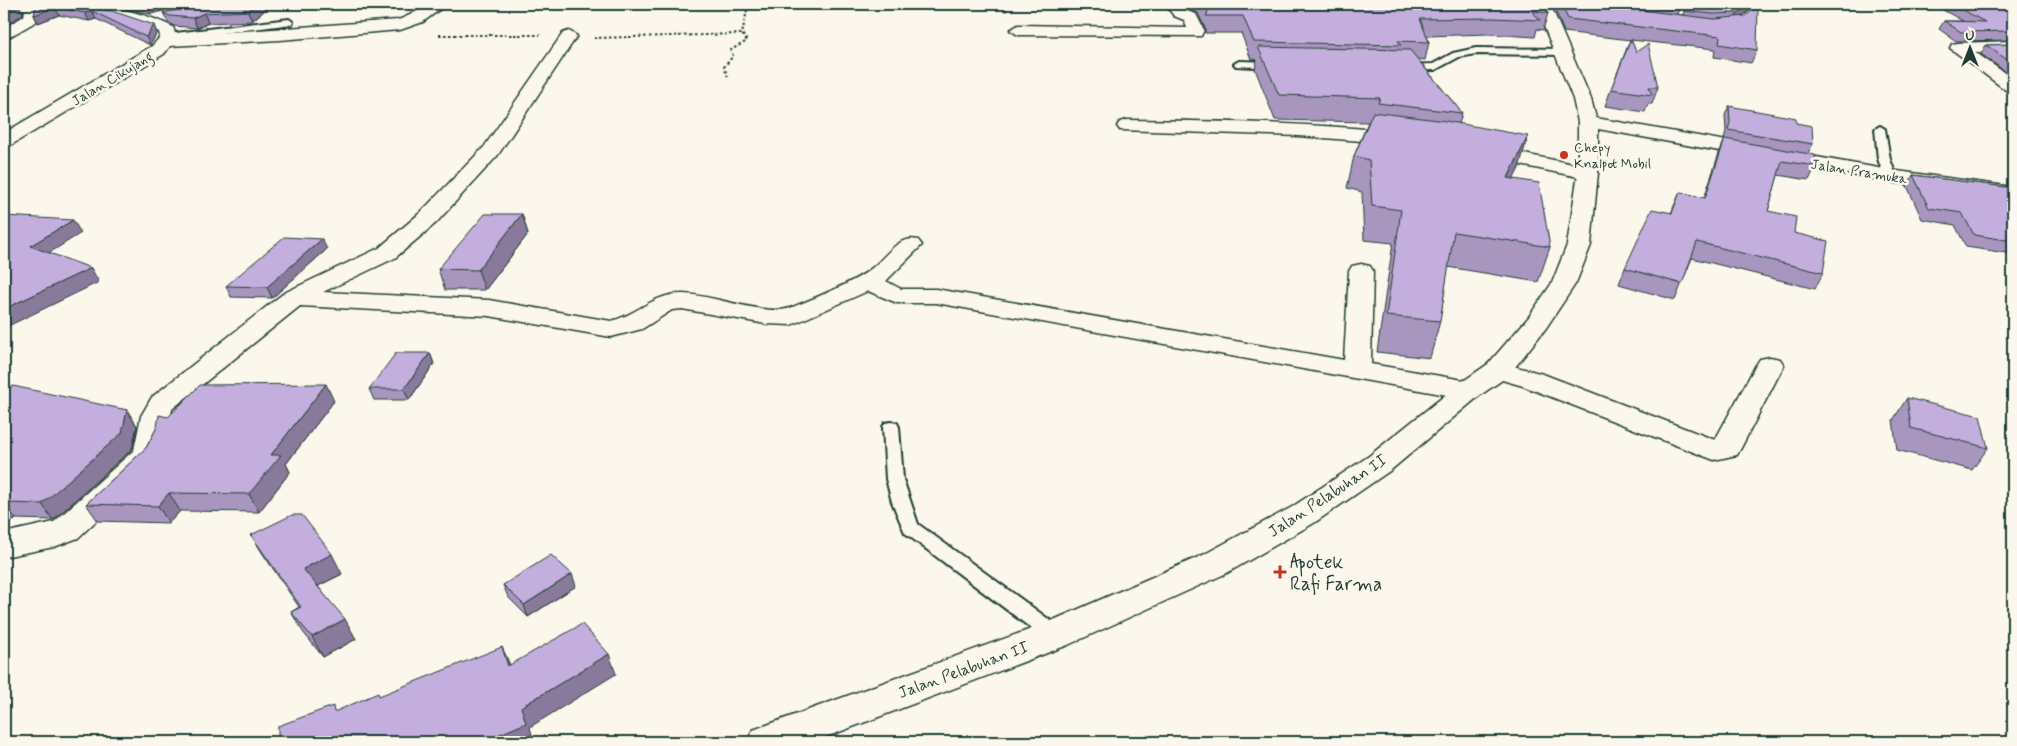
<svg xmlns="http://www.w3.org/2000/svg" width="2017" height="746" font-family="Mynerve,sans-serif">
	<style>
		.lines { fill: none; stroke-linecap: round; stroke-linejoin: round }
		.lane-casing { stroke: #1f3d34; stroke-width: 4 }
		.street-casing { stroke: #1f3d34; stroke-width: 3 }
		.secondary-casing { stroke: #1f3d34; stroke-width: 3 }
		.path { stroke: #1f3d34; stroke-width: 2; stroke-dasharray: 2.5 2.5; stroke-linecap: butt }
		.lane { fill: #fbf7ec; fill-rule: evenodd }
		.street { fill: #fbf7ec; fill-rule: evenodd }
		.secondary { fill: #fbf7ec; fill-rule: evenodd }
		.wall { fill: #a996bf; stroke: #1f3d34 }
		.shaded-wall { fill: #897a9b; stroke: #1f3d34 }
		.building { fill: #c4aede; stroke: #1f3d34 }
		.poi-dot { fill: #c8321e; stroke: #fbf7ec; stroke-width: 2 }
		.labels { text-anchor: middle; stroke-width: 5; stroke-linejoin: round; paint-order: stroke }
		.far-street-label { font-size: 14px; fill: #1f3d34; stroke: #fbf7ec }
		.far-poi-label { font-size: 14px; fill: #1f3d34; stroke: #fbf7ec; text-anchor: start }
		.street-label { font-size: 16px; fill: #1f3d34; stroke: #fbf7ec }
		.near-poi-label { font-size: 19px; fill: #1f3d34; stroke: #fbf7ec; text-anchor: start }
	</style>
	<rect width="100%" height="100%" fill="#fbf7ec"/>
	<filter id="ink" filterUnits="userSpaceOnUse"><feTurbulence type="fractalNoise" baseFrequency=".02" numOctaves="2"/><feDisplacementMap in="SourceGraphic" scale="10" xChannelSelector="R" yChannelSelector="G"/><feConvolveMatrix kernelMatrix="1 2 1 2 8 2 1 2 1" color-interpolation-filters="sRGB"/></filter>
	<g filter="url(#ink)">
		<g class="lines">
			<g class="lane-casing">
				<path id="lane" d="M289 19 293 22 292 24 168 40 164 37 168 34Z
					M1476 48 1564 49 1569 52 1564 55 1476 54 1459 57 1435 70 1405 71 1400 68 1405 65 1433 64 1453 53Z
					M1239 61 1275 62 1280 65 1275 68 1236 66 1234 64Z
					M1880 126 1885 129 1890 159 1896 176 1890 179 1884 176 1878 159 1875 129Z
					M891 422 897 423 899 427 903 479 918 524 1062 629 1065 635 1062 641 1055 643 1048 641 905 533 892 502 886 479 883 427 885 423Z"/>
			</g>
			<g class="street-casing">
				<path id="street" d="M4 4C62 4 119 0 173 27L176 36 398 20C418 13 424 3 447 4L423 22 400 30 280 40 170 46 164 54 11 145 4 147V133L152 46 160 37 159 32C122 13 82 11 40 11L37 21 4 40V28L24 16 25 10 4 11Z
					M1165 4H1180L1184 10 1196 14 1204 30 1201 36 1018 35 1010 30 1018 25 1187 28 1184 20 1174 16Z
					M569 31 577 36 498 155 436 223 395 258 323 292 489 300 611 321C637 315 653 294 681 294 708 293 766 317 790 308 813 299 854 283 872 268 887 256 898 235 918 240L922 245 886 281 901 289H936L1344 360 1349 271 1352 266 1361 264 1370 266 1373 271 1371 364 1469 381 1479 384 1483 390 1479 396 1469 399 936 303H897L868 291 791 325 766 324 682 309 672 310 642 329 611 337 489 316 300 306 172 409 166 444 156 464 78 538 54 547 4 557V533L54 522 134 450 141 416 152 397 284 293 379 248 420 213 484 147 563 33Z
					M2013 41V51L1975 52 2013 79V92L2007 91 1950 48 1952 44 1958 43Z
					M1127 120C1218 121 1309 123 1400 132L1407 134 1410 138 1407 142 1400 144 1298 136 1120 130 1117 126 1120 122Z
					M1484 146 1588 167 1595 169 1598 173 1595 177 1588 179 1477 156 1474 152 1477 148Z
					M1770 357 1780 359 1784 365 1741 448 1737 455 1714 460 1523 386 1488 376 1484 370 1488 364 1498 362 1543 374 1715 440 1756 365 1760 359Z"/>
			</g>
			<g class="secondary-casing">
				<path id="secondary" d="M1535 4H1550L1591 99 1596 118 1890 170 2013 187V199L1890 182 1598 129V173L1591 245 1576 283 1546 328 1508 376 1479 396 1391 470 1314 523 1227 573 1068 645 813 742H747L753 730 1042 625 1203 555 1292 507 1369 456 1459 384 1488 364 1528 318 1552 283 1567 245 1578 173V122L1573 99Z"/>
			</g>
			<path class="path" d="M1005 4 1006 12
				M439 35H540
				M594 38 742 34 747 10 751 4
				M728 77 724 67 733 56 731 50 747 41 742 34"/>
			<use href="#lane" class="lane"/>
			<use href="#street" class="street"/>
			<use href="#secondary" class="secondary"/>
		</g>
		<path class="wall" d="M100 4H193L150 14Z
			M272 4 252 21 209 23 197 28 174 26 168 22 163 13Z
			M1187 4H1544L1548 13 1543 30 1537 29 1535 37 1488 34 1427 36 1429 42 1425 60 1418 59 1462 113 1459 124 1519 168 1513 179 1550 247 1538 282 1448 267 1440 321 1430 358 1377 352 1393 243 1364 240 1362 192 1347 188 1354 156 1368 122 1275 120 1255 69 1257 60 1251 59 1241 33H1205V28L1198 13 1190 10Z
			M1549 4H1681L1677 14 1683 15 1686 4H1756L1754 8 1742 16 1757 50 1751 63 1714 57 1715 49 1631 40 1636 52 1658 87 1652 104H1648L1645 112 1605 106 1611 89 1630 40 1564 32 1556 12 1558 5Z
			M1932 4H2013V40L1956 41 1939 29 1944 21H1963Z
			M37 5 82 7 157 33 150 45 96 19 89 21 59 15 38 23 34 15Z
			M2013 44V77L1981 54 1986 45Z
			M1729 106 1796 123 1813 144 1808 153 1816 166 1809 180 1778 175 1768 211 1794 233 1823 273 1815 289 1692 258 1675 300 1619 284 1625 268 1671 213 1680 192 1704 198 1719 153 1725 139H1724L1726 131 1725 115Z
			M1913 175 2013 188V254L1966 247 1955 225 1922 219 1907 186Z
			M522 214 528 234 485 290H445L438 269Z
			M327 249 272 298 231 297 226 286Z
			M430 353 434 364 409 400H374L369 389Z
			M4 391 127 410 137 426 132 449 53 520 16 519 4 527Z
			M1907 398 1988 448 1972 470 1897 450 1893 420Z
			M334 401 286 464 290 472 259 512 180 511 169 523 98 521 86 504 146 448 157 427 168 417Z
			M251 535 342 574 318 586 356 639 323 657 303 632 291 612 299 607 263 554Z
			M503 585 576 586 528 617 508 597Z"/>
		<path class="shaded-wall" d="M17 4H18L23 12 22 15 4 26V13Z
			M145 4H193L150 14Z
			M257 4H272L252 21 248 11Z
			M1752 4H1756L1754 8 1734 21 1738 13Z
			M55 7 59 15 38 23 34 15Z
			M92 11 96 19 89 21 85 13Z
			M204 13 209 23 197 28 193 18Z
			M154 25 157 33 150 45 146 37Z
			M1528 136 1519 168 1498 211 1508 178Z
			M522 214 528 234 485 290 478 270Z
			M73 220 81 233 38 260 30 246Z
			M322 239 327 249 272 298 267 287Z
			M91 268 99 282 4 328V309Z
			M430 353 434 364 409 400 404 389Z
			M326 384 334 401 286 464 290 472 259 512 249 494 271 455Z
			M127 410 137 426 132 449 53 520 42 504Z
			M169 493 180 511 169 523 158 506Z
			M4 503 16 519 4 527Z
			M332 554 342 574 314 588 303 569Z
			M572 574 576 586 528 617 524 605Z
			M345 619 356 639 323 657 312 637Z
			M502 647 511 667 508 666Z
			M609 654 616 674 530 727 534 742H481L521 707Z"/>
		<path class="building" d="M4 4H17V5L4 13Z
			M206 4H257L248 11 204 13 193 18 170 16 163 13Z
			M1203 4H1544L1548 13 1532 11 1540 20 1492 18 1420 19 1429 42 1398 41 1401 45 1254 42 1243 16H1206L1208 12Z
			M1561 4H1590L1715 19 1745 16 1758 7 1757 50 1719 44 1720 36 1568 19Z
			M1687 4H1752L1738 13 1713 14 1684 11Z
			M1952 4H2013V31L1961 32 1944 21 1985 22Z
			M37 5 82 7 112 11 154 25 146 37 92 11 85 13 55 7 34 15Z
			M1631 39 1636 52 1648 44 1658 87H1649L1652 95 1611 89Z
			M2013 44V64L1986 45Z
			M1258 47 1410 50 1462 113 1378 103 1380 98 1279 95Z
			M1729 106 1796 118V123L1812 126 1813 144 1728 130 1730 122Z
			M1373 112 1446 121 1528 136 1508 178 1539 183 1550 247 1454 232 1440 321 1386 316 1401 210 1372 206 1369 160 1354 156Z
			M1725 139 1815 155 1816 166 1782 161 1768 211 1796 217 1794 233 1828 241 1823 273 1697 242 1682 284 1625 268 1652 209 1672 213 1680 192 1705 198Z
			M1913 175 2013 188V241L1974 235 1962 213 1929 208Z
			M485 214H522L478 270 438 269Z
			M4 216 73 220 30 246 91 268 4 309Z
			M284 237 322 239 267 287 226 286Z
			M396 353H430L404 389H369Z
			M326 384 271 455H281L249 494 169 493 158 506 86 504 146 448 157 427 159 415 168 417 200 385Z
			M13 386 127 410 122 433 42 504 4 503V391Z
			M1907 398 1980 416 1988 448 1911 428Z
			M292 515H302L332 554 303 569 345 619 312 637 291 612 301 607 251 535Z
			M551 555 572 574 524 605 503 585Z
			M582 624 609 654 521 707 526 723 481 742H430V740L424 742H278V726L333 706 334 712 378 693 379 696 502 647 508 666Z"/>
	</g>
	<g class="poi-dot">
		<circle cx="1564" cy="155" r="5"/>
		<path d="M1277.5 564.5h5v5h5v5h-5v5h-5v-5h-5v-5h5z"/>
	</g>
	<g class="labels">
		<g class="far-street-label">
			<text transform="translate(112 78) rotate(-31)" y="5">Jalan Cikujang</text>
			<text transform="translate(1859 171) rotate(9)" y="5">Jalan Pramuka</text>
		</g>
		<g class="far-poi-label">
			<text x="1574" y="152">Chepy<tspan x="1574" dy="16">Knalpot Mobil</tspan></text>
		</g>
		<g class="street-label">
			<text transform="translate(1327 495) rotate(-33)" y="6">Jalan Pelabuhan II</text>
			<text transform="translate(963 669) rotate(-20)" y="6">Jalan Pelabuhan II</text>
		</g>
		<g class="near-poi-label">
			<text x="1290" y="568">Apotek<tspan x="1290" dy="22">Rafi Farma</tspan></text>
		</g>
	</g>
	<rect width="2017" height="746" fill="none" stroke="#fbf7ec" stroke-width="20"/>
	<rect x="10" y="10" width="1997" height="726" fill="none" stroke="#1f3d34" stroke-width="2" filter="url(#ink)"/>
	<g transform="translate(1970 48)" stroke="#fbf7ec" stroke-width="4" paint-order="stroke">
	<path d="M0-4L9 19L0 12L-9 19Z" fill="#1f3d34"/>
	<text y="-8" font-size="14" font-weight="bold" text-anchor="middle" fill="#1f3d34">U</text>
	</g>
</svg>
